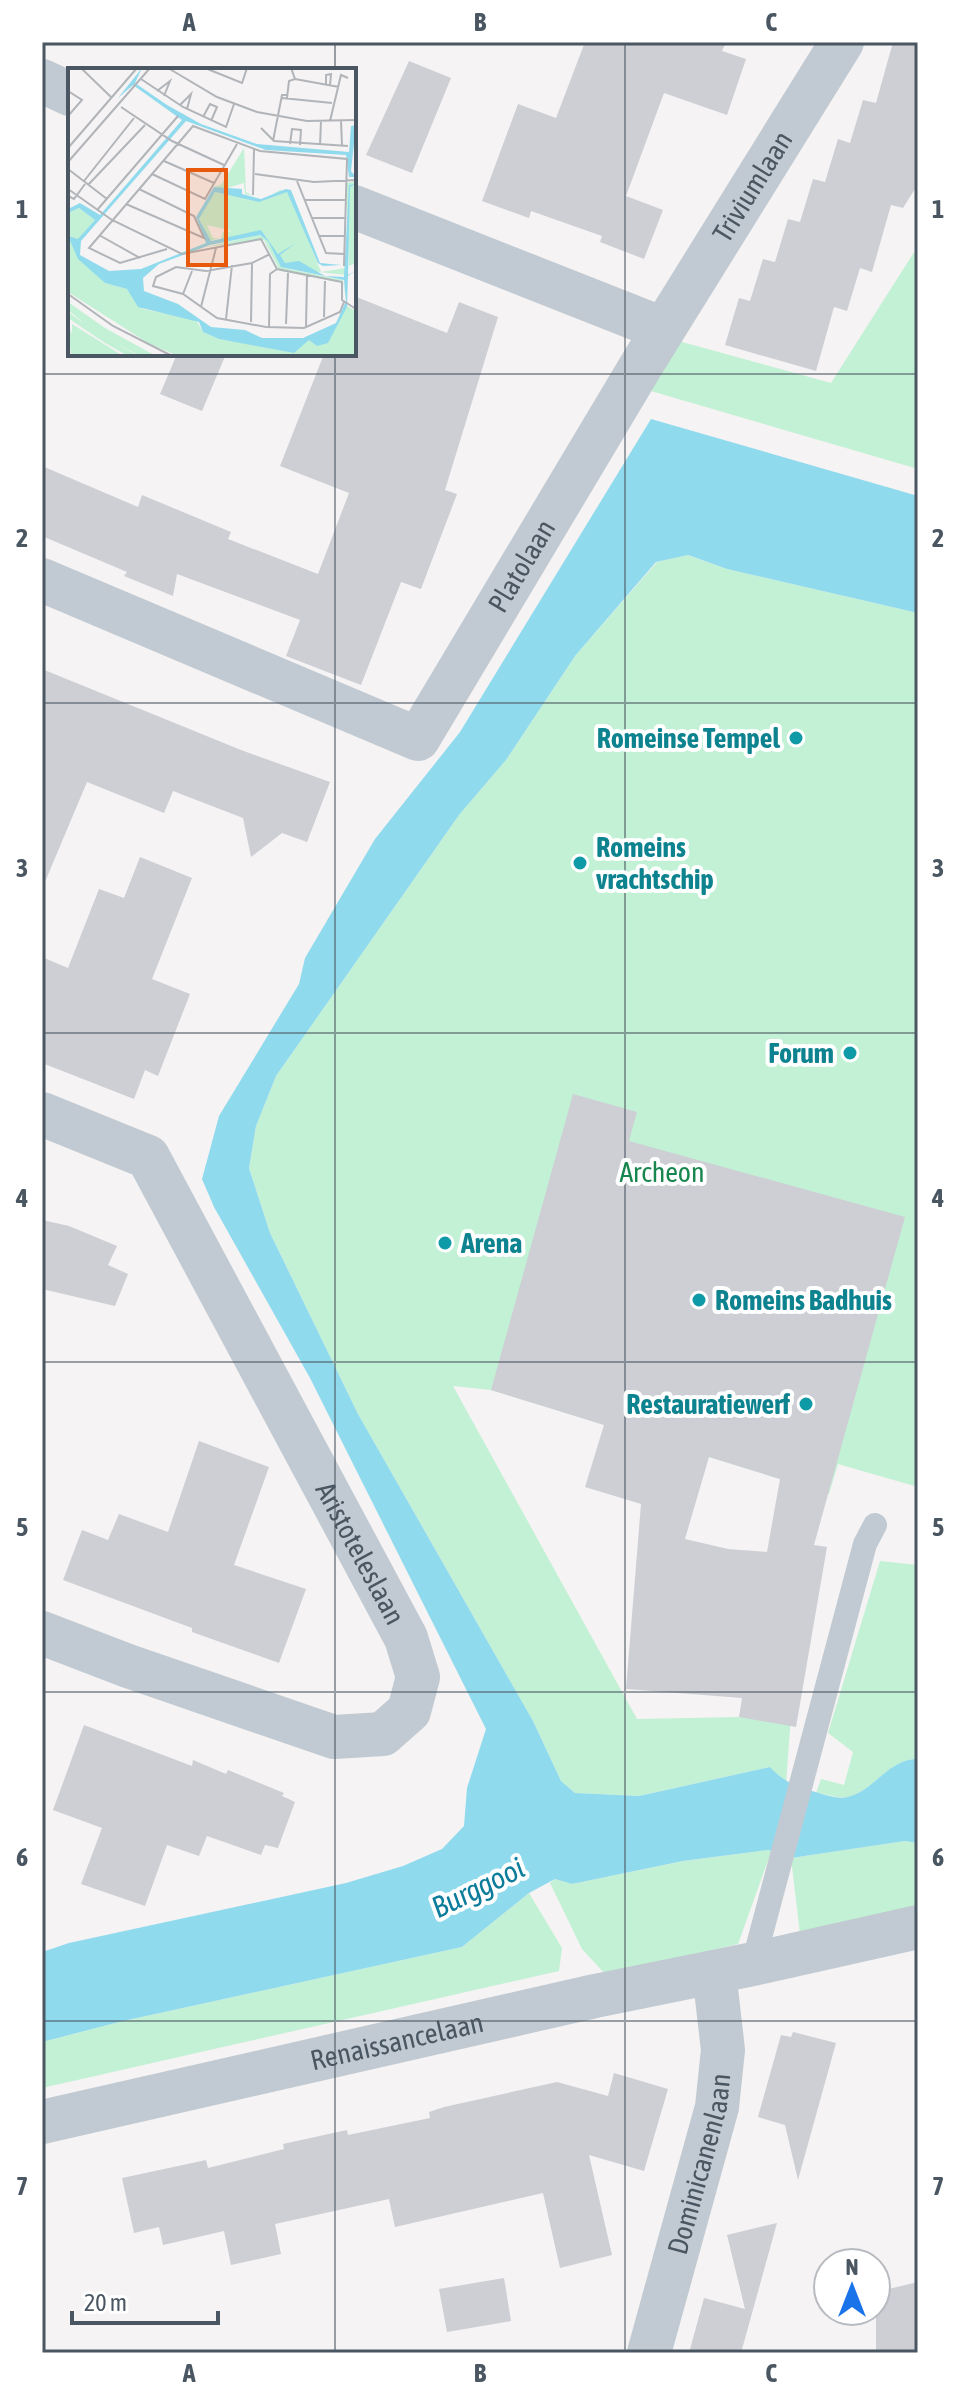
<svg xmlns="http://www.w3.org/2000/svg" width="960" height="2395" font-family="'Asap Condensed',sans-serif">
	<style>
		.green { fill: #c3f1d5 }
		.water { fill: #90daee }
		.building { fill: #cdcfd5; fill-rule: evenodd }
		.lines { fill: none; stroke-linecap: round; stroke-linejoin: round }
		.service { stroke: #c1cad2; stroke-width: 24 }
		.minor { stroke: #c1cad2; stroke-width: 44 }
		.grid { fill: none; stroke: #4a5661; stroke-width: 2; stroke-opacity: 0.55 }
		.culture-dot { fill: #0f9aa8; stroke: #fff; stroke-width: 3 }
		.labels { text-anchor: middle; stroke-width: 8; stroke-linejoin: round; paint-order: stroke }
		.street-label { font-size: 28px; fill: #4a5661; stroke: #fff }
		.culture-label { font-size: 28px; font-weight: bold; fill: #0d838f; stroke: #fff; text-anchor: end }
		.park-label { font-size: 28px; fill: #17864f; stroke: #fff }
		.water-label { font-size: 30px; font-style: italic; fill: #0c7c9b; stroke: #fff }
		.inset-road { fill: none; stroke: #b1b4b9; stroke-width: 2 }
		.view { fill: #e8590c; fill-opacity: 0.15; stroke: #e8590c; stroke-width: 4 }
		.inset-edge { fill: none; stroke: #4a5661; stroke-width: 4 }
		.neatline { fill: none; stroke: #4a5661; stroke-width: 3 }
		.grid-label { font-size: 26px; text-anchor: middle; font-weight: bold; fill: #4a5661 }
	</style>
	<rect width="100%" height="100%" fill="#f5f3f3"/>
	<path class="green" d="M918 246V469L644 389 675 340 831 383Z
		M687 555 727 569 918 613V1487L838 1464 829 1494 491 1390 453 1386 637 1719 791 1716 786 1784 770 1767 639 1796 575 1793 561 1781 533 1721 358 1414 270 1233 249 1168 256 1126 276 1076 459 815 506 760 575 656 657 562Z
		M880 1561 918 1565V1759C889 1759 875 1789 849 1797 840 1799 826 1794 816 1793L821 1779 844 1785 853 1752 828 1733Z
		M905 1841 918 1843V1906L800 1934 791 1858Z
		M768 1850 771 1852 738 1944 606 1975 582 1949 550 1883 555 1879 572 1884 684 1861Z
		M529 1893 562 1948 559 1971 42 2088V2042L123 2021 462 1947Z"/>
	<path class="water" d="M651 419 918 496V613L727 569 688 555 656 562 575 656 506 760 459 815 276 1076 256 1126 249 1168 270 1233 358 1414 533 1721 561 1781 575 1793 639 1796 770 1767C783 1781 793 1785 812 1791 822 1794 839 1800 848 1797 875 1790 888 1759 918 1759V1843L905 1841 791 1858 768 1850 683 1861 572 1884 555 1879 529 1893 462 1947 123 2021 42 2042V1952L69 1943 346 1883 403 1866 442 1849 464 1826 467 1788 486 1729 310 1378 214 1207 202 1179 219 1116 299 984 305 958 375 839 460 732Z"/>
	<path class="building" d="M585 42H726L722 51 746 59 727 115 664 93 626 196 663 210 644 259 600 242 602 236 531 211 529 218 482 201 518 104 556 118Z
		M893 42H918V184L903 208 891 205 872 272 860 268 847 311 834 307 816 371 725 345 739 298 750 301 763 259 775 262 788 219 800 222 813 179 825 182 838 139 850 143 863 100 876 103Z
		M409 61 451 78 412 173 366 155Z
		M354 296 447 333 459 302 498 317 445 490 457 494 421 589 401 582 361 685 286 656 300 620 177 574 173 596 124 576 127 572 42 536V466L138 507 142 495 231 532 228 539 318 574 349 493 280 466 324 354H354Z
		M177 354H226L202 411 160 394Z
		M42 669 241 750 330 782 307 842 282 833 251 857 243 818 173 791 164 813 87 782 42 889Z
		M140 857 192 878 152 979 190 994 158 1076 145 1070 134 1099 42 1063V957L68 968 99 889 124 898Z
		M573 1094 637 1112 629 1141 905 1217 814 1545 827 1547 796 1727 739 1717 742 1698 626 1689 641 1504 585 1487 604 1425 491 1390ZM709 1457 780 1479 767 1552 728 1549 685 1539Z
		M42 1220 69 1226 117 1246 108 1265 128 1274 115 1306 42 1289Z
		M199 1441 269 1467 234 1565 306 1589 279 1663 192 1632V1628L63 1580 82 1530 108 1540 119 1514 168 1532Z
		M84 1725 192 1766 193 1760 226 1774 228 1770 284 1793 282 1796 295 1802 278 1848 265 1845 261 1855 207 1836 199 1856 167 1845 145 1906 81 1884 102 1828 53 1810Z
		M793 2032 836 2043 798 2180 785 2125 758 2117 781 2035 791 2037Z
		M614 2073 668 2089 644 2171 589 2155 612 2255 560 2268 543 2193 395 2227 389 2199 275 2224 281 2254 231 2265 224 2231 163 2245 159 2227 134 2233 122 2178 206 2160 208 2168 284 2149 283 2144 347 2130 348 2135 430 2118 429 2112 444 2107 557 2082 608 2096Z
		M777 2223 741 2353H689L704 2298 745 2309 727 2235Z
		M504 2278 511 2321 447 2332 439 2289Z
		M918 2282V2353H876V2292Z"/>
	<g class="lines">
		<path class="service" d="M753 1964 865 1544 875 1525"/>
		<g class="minor">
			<path d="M42 81 70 94"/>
			<path d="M354 207 663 329"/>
			<path id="s1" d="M42 580 418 739 642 364 842 42"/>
			<path id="s2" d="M42 1114 148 1157 406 1638 418 1677 409 1711 383 1734 334 1737 128 1666 42 1633"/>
			<path id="s3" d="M42 2122 595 1996 753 1964 918 1927"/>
			<path id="s4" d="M649 2353 717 2107 723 2050 714 1972"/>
		</g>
	</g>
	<path class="grid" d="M335 42V70M625 42V2353M335 354V2353M42 374H918M42 703H918M42 1033H918M42 1362H918M42 1692H918M42 2021H918"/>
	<g class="culture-dot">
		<circle cx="796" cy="738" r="8"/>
		<circle cx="580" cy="863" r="8"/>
		<circle cx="850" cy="1053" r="8"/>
		<circle cx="445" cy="1243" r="8"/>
		<circle cx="699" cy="1300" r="8"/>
		<circle cx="806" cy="1404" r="8"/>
	</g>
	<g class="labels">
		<g class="street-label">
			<text dy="10" stroke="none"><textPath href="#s1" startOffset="1054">Triviumlaan</textPath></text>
			<text dy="10" stroke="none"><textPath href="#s1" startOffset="610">Platolaan</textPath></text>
			<text dy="10" stroke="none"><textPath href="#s2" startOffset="564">Aristoteleslaan</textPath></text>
			<text dy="10" stroke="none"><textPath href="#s3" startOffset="364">Renaissancelaan</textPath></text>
			<text dy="10" stroke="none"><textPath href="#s4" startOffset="196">Dominicanenlaan</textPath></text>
		</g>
		<g class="culture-label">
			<text x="780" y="748">Romeinse Tempel</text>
			<text x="596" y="857" text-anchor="start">Romeins<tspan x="596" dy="32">vrachtschip</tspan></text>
			<text x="834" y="1063">Forum</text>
			<text x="461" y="1253" text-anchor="start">Arena</text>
			<text x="715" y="1310" text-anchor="start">Romeins Badhuis</text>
			<text x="790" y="1414">Restauratiewerf</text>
		</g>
		<g class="park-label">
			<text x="662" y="1182">Archeon</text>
		</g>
		<g class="water-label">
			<text transform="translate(478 1888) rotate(-26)" y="10">Burggooi</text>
		</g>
	</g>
	<g transform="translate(68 68)">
		<rect width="288" height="288" fill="#f5f3f3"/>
		<path d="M176 80 178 124 185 128 177 126 176 115 156 121 146 118 153 117ZM288 113V195L281 198 278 115ZM212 122 222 124 253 204 278 200V207L216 200 275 212 278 234 276 215 212 203 196 172 138 179 191 167 200 172 196 166 152 173 155 164 164 163 139 157 145 170H151L142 173 130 148 146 124 193 133ZM11 140 27 152 7 176 12 191 37 215 59 221 75 241 128 252 135 264 151 271 219 283 240 272 259 275 277 237 288 243V288H110L80 275 0 224V145ZM0 234 37 260 88 288 70 287 48 275 70 288H60L37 275 0 250V244L17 256 0 242ZM0 256 4 266V256L55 288H3Z" fill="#c3f1d5"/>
		<path d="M74 0 67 15 99 37 133 56 189 76 281 84 283 58 288 57 283 103 288 109H281L278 87 198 82 118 53 13 173 12 187 41 203 73 201 138 175 128 149 146 119 174 121V126L193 131 218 121 223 122 252 195 273 197 255 198 250 195 219 124 191 134 147 124 131 151 143 173 193 162 210 186 228 175 212 187 217 195 231 193 257 208 276 209 281 117 288 116 282 119 280 207 287 203 280 208 279 239 260 275 249 278 241 272 226 285 151 271 135 264 131 254 70 239 59 221 37 215 10 191 0 168 10 171 27 152 11 140 0 145V141L12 135 32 147 114 52 65 17 50 30ZM192 167 200 173 213 199 276 212 278 233 268 255 235 270H194L177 262 143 259 110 236 76 223 75 210 91 196 142 177Z" fill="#90daee" fill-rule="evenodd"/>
		<path class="inset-road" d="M13 0 44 30M100 0 149 29 189 44 239 53 288 52M137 0 174 15 179 0M73 11 115 39 158 59 166 36M227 11 271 19M258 16V7L263 6 262 17M0 23 14 32 0 48M89 23 102 13 96 28M214 30 264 35M219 30 221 13 227 11 223 0M112 37 123 26 119 41M53 39 104 73 156 97M135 49 142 36 149 39 143 53M262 53 273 7 280 10M273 53 274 78M193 60 206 73 280 78M205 73 214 27H220M222 76 224 61 233 62 232 77M252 78 253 53M0 80 69 0M96 93 146 115M0 94 82 0M0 101 39 131M84 106 137 131 169 76M187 106 246 114 288 112M16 113 66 50M229 113 258 185 276 186M20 117 77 57M0 121 44 152 114 186 193 171 209 201 274 214V232L288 241M185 127 186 81M0 128 6 131 17 116M237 132H277M58 136 136 170 126 148 71 121M30 141 110 48M244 150H277M31 167 72 190M251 168H276M99 181 52 195 21 180 125 58 192 83 279 91 276 198M202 186 184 195 138 203 108 199 88 209 85 218 115 226 149 250 198 259 236 260 272 244 276 234M0 226 45 258 104 288M115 226 124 203M133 239 148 180M256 249 257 213M158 251 164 197M183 254 184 195M218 256 220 205M201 259 202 206 209 201M238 259 239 206"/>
		<path class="view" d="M120 102H158V197H120Z"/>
		<rect width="288" height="288" class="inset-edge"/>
	</g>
	<rect width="960" height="2395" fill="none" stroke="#ffffff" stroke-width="88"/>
	<g transform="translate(852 2287)"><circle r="38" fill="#ffffff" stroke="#b7bbc0" stroke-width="2"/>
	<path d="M0-6L14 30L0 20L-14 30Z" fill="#1a73e8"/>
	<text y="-12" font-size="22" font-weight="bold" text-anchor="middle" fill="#4a5661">N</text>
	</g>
	<path d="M72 2311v12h146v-12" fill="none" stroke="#4a5661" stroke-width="4"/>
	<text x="84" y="2311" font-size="24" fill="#4a5661" stroke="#ffffff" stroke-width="6" paint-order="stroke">20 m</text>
	<rect x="44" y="44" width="872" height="2307" class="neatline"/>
	<g class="grid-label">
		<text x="189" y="31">A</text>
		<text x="480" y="31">B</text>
		<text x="771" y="31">C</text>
		<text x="22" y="218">1</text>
		<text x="938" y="218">1</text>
		<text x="22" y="547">2</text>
		<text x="938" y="547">2</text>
		<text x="22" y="877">3</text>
		<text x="938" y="877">3</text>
		<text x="22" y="1207">4</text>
		<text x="938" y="1207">4</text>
		<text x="22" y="1536">5</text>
		<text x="938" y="1536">5</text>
		<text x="22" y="1866">6</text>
		<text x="938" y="1866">6</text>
		<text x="22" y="2195">7</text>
		<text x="938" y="2195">7</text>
		<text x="189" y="2382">A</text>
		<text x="480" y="2382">B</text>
		<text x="771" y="2382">C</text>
	</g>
</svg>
